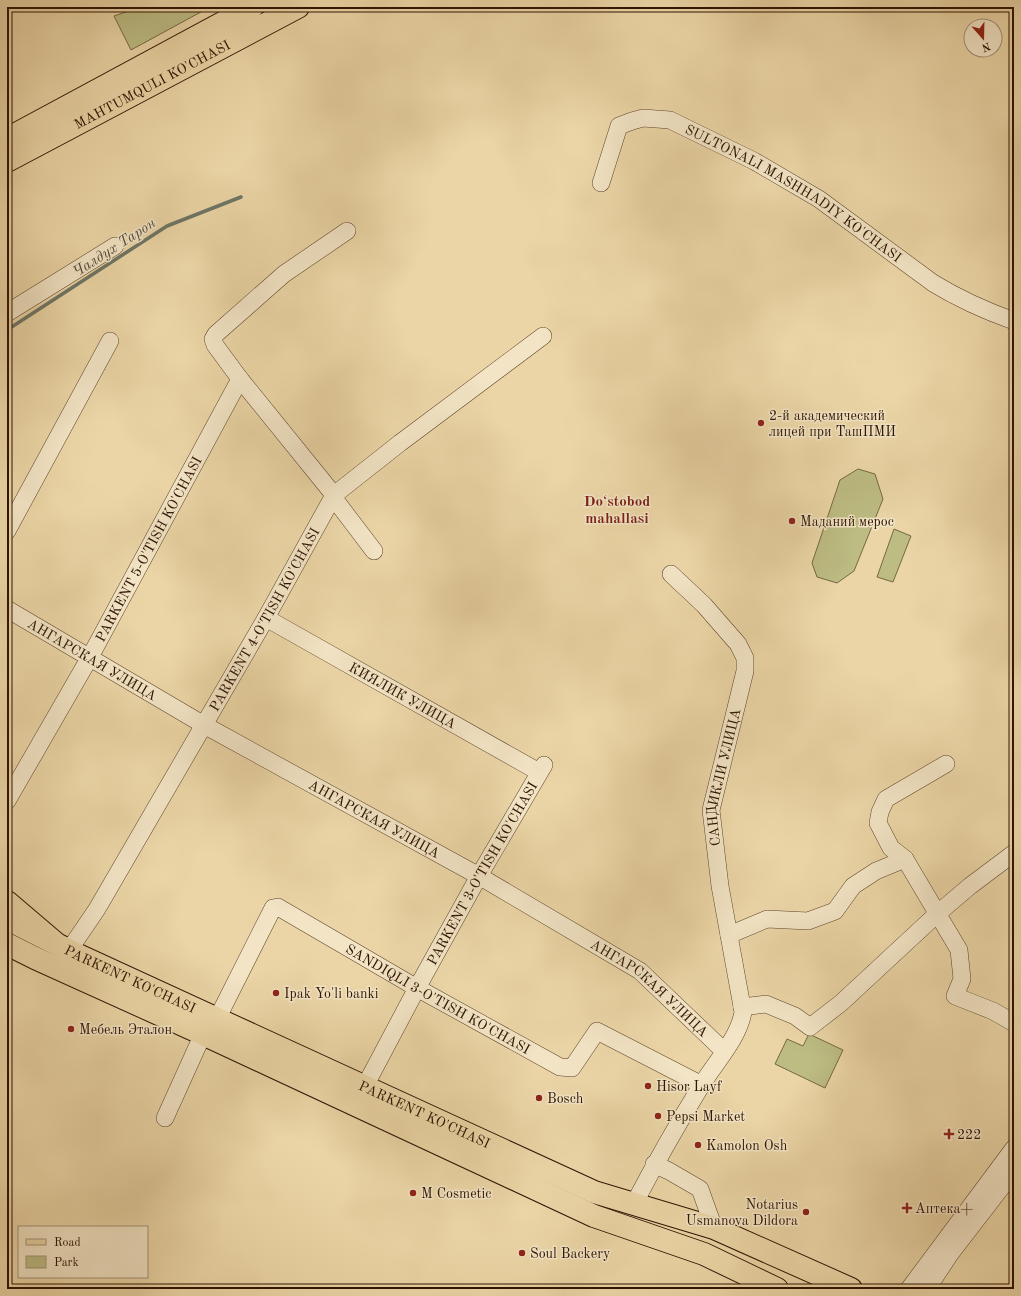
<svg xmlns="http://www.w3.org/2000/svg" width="1021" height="1296" font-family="'Old Standard TT',serif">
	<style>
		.green { fill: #bcbc83; stroke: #756842 }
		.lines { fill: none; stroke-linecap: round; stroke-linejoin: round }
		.stream { stroke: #6e7667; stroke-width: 3.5 }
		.minor-casing { stroke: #5d442b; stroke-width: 18 }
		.major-casing { stroke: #2e1402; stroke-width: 24 }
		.highway-casing { stroke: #2e1402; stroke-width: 24 }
		.minor { stroke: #f2e4c5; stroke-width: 17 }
		.major { stroke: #ebd5a6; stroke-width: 22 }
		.highway { stroke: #ebd5a6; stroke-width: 22 }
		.poi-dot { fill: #8f2418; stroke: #f2e4c5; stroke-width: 1.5 }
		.labels { text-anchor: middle; stroke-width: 3; stroke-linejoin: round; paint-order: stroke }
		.street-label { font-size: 14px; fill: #2e1402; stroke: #f2e4c5 }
		.poi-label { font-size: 14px; fill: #2e1402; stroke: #f2e4c5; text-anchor: start }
		.water-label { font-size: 15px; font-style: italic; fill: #534d3d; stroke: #f2e4c5 }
		.neighbourhood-label { font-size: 15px; font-weight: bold; fill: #7a1f14; stroke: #f2e4c5 }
	</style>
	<rect width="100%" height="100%" fill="#ebd5a6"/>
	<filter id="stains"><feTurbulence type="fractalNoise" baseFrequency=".005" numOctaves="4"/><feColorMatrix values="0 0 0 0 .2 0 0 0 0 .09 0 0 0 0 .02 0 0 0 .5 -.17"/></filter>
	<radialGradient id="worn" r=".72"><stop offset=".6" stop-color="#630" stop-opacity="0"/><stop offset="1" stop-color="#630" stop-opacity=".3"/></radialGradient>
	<path class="green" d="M140 7H210L131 50 114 16Z
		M858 469 875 474 883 499 854 571 837 583 817 577 812 563 840 480Z
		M894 529 911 536 893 582 877 577Z
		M809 1034 843 1050 825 1088 775 1064 787 1039 803 1046Z"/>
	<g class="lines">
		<path class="stream" d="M7 330 167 226 241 197"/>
		<g class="minor-casing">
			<g id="minor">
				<path id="s1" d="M601 183 619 126 632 121 643 118 670 120 754 161 819 199 933 283C959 299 986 311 1014 321"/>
				<path d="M7 313 115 246"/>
				<path d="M334 495 240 379 215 345 213 339 216 334 284 274 347 231"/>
				<path d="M333 497 374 551"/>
				<path d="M7 531 110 341"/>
				<path id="s2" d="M7 609 204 725 479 876 640 971 724 1051"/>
				<path id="s3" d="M266 618 539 772"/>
				<path d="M946 764 886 799 880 812 878 823 891 848 905 859 959 950 962 979 955 996 993 1011 1014 1023"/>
				<path id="s4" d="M7 801 90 657 240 379"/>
				<path d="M729 935 767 919 808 921 835 911 853 886 876 871 905 859"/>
				<path id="s5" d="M63 959 97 909 266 618 334 495 400 443 543 336"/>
				<path d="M742 1007 766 1004 795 1016 810 1027 841 1003 937 914 970 886 1014 853"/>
				<path id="s6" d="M217 1019 273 908 278 907 417 988 560 1067 572 1068 597 1031 702 1085"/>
				<path id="s7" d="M364 1088 417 988 479 876 544 765"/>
				<path d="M165 1118 203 1034"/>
				<path d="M654 1164 669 1171 700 1189 714 1228"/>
				<path id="s8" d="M634 1204C655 1164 677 1125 701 1086 714 1064 739 1038 743 1012L720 886 711 810 745 671V658L738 644 704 605 671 574"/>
				<path d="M909 1289 1014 1148"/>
				<path d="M927 1289 950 1254 1014 1171"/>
			</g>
		</g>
		<g class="major-casing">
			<g id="major">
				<path d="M7 139 252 7"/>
				<path id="s9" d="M7 161 298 7"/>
				<path id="s10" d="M7 919 80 956 594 1192 714 1228 851 1289"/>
				<path d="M7 944 35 958 203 1034 594 1216 704 1254 777 1289"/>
			</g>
		</g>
		<g class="highway-casing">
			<path id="highway" d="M7 902 54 942
				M7 948H14"/>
		</g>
		<use href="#minor" class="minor"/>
		<use href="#major" class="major"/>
		<use href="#highway" class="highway"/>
	</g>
	<g class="poi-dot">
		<circle cx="761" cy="423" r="4"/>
		<circle cx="792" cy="521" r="4"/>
		<circle cx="276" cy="993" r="4"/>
		<circle cx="71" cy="1029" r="4"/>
		<circle cx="648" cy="1086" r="4"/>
		<circle cx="539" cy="1098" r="4"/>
		<circle cx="658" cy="1116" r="4"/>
		<path d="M947 1128h4v4h4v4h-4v4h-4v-4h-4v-4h4z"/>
		<circle cx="698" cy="1145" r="4"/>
		<circle cx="413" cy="1193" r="4"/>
		<path d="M905 1202h4v4h4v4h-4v4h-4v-4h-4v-4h4z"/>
		<circle cx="806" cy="1212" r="4"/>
		<circle cx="522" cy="1253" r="4"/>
	</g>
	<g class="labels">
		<g class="street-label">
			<text dy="5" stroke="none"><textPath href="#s9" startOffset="164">MAHTUMQULI KO'CHASI</textPath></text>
			<text dy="5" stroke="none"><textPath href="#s1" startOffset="256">SULTONALI MASHHADIY KO'CHASI</textPath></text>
			<text dy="5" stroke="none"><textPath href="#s4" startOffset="289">PARKENT 5-O'TISH KO'CHASI</textPath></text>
			<text dy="5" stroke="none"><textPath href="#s5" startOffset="395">PARKENT 4-O'TISH KO'CHASI</textPath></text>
			<text dy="5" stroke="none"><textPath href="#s2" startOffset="99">АНГАРСКАЯ УЛИЦА</textPath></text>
			<text dy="5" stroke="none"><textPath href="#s3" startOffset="157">КИЯЛИК УЛИЦА</textPath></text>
			<text dy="5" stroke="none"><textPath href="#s8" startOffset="460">САНДИКЛИ УЛИЦА</textPath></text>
			<text dy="5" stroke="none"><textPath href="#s2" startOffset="423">АНГАРСКАЯ УЛИЦА</textPath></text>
			<text dy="5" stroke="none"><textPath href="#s7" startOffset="245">PARKENT 3-O'TISH KO'CHASI</textPath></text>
			<text dy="5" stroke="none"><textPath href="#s10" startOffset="137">PARKENT KO'CHASI</textPath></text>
			<text dy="5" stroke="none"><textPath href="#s2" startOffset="747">АНГАРСКАЯ УЛИЦА</textPath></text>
			<text dy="5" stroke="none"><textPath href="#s6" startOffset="314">SANDIQLI 3-O'TISH KO'CHASI</textPath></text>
			<text dy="5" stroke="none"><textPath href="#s10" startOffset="461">PARKENT KO'CHASI</textPath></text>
		</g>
		<g class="poi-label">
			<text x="769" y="420">2-й академический<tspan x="769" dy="16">лицей при ТашПМИ</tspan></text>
			<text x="800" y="526">Маданий мерос</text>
			<text x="284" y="998">Ipak Yo'li banki</text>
			<text x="79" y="1034">Мебель Эталон</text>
			<text x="656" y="1091">Hisor Layf</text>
			<text x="547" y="1103">Bosch</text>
			<text x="666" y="1121">Pepsi Market</text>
			<text x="957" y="1139">222</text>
			<text x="706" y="1150">Kamolon Osh</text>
			<text x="421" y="1198">M Cosmetic</text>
			<text x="798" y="1209" text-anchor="end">Notarius<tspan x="798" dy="16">Usmanova Dildora</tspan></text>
			<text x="915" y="1213">Аптека+</text>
			<text x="530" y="1258">Soul Backery</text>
		</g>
		<g class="water-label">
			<text transform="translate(114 247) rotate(-33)" y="5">Чалдух Тарон</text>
		</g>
		<g class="neighbourhood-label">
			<text x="617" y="506">Doʻstobod<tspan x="617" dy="17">mahallasi</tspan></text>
		</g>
	</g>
	<rect width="1021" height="1296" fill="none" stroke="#ebd5a6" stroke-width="24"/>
	<rect x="8" y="8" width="1005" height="1280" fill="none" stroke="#2e1402" stroke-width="2"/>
	<rect x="12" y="12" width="997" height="1272" fill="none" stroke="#2e1402"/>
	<rect x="18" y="1226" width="130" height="52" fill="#f2e4c5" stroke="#a49177"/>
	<rect x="26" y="1239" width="20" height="6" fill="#ebd5a6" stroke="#a49177"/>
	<text x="54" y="1246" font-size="12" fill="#2e1402">Road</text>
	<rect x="26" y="1256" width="20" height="12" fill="#bcbc83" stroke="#a49177"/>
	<text x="54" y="1266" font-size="12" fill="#2e1402">Park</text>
	<g transform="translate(983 38) rotate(160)"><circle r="19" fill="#f2e4c5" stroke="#a49177"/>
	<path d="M0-3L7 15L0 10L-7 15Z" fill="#8f2418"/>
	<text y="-6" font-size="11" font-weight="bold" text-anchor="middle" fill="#2e1402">N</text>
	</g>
	<rect width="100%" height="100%" filter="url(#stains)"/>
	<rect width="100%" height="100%" fill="url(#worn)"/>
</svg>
